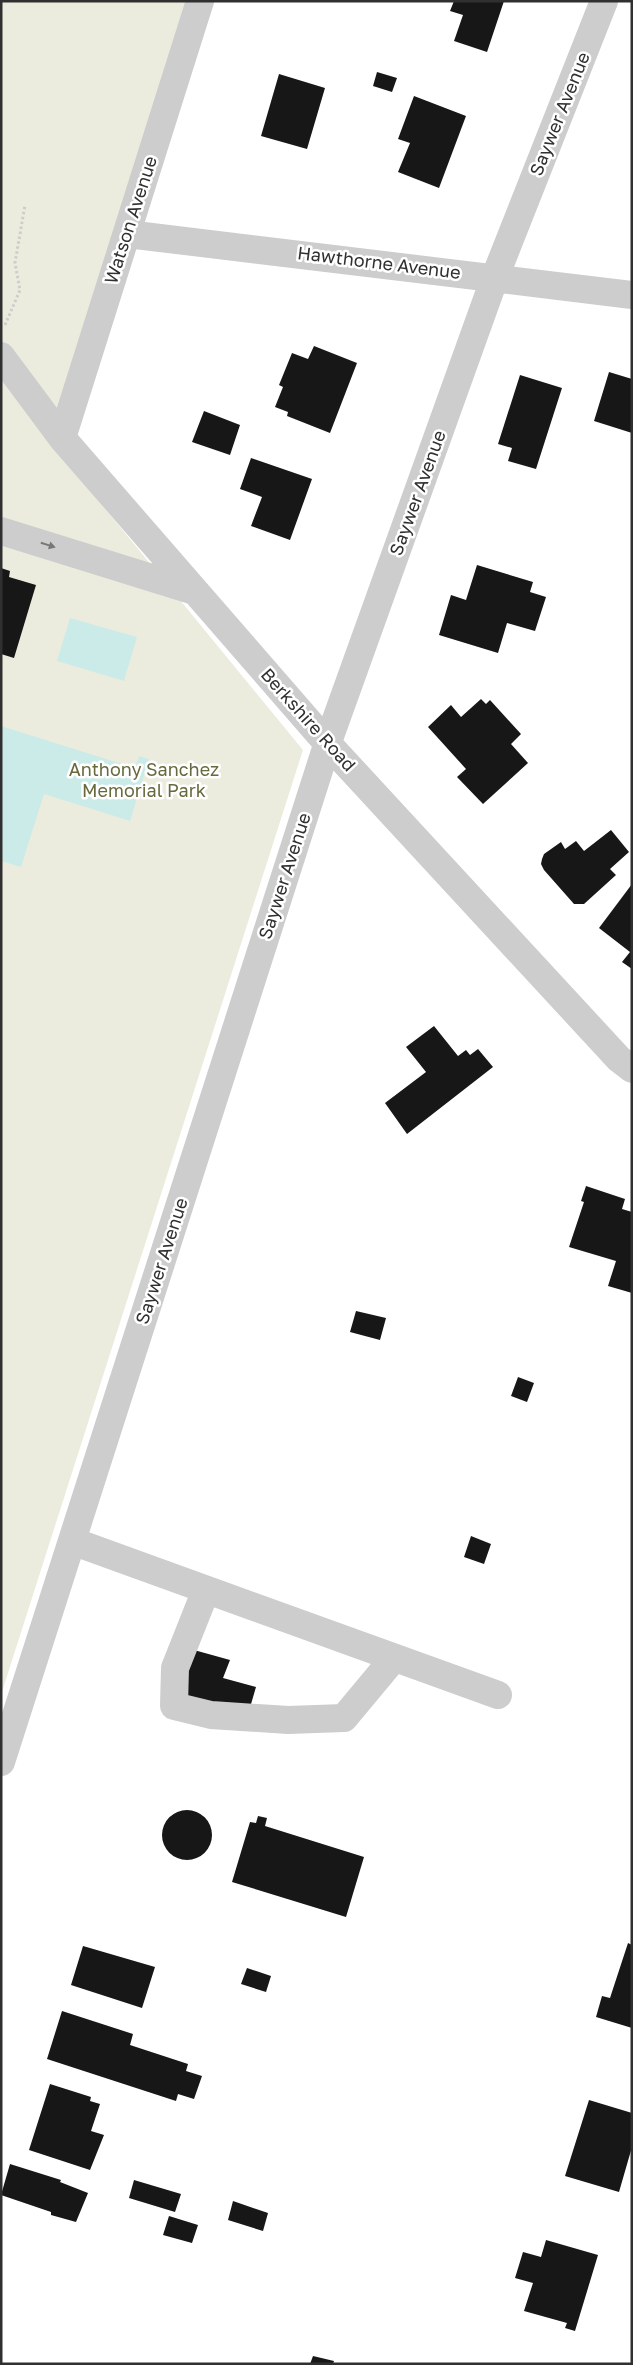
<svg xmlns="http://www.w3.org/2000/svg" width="633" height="2365" font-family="'Golos Text',sans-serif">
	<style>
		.green { fill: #ececde }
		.water { fill: #cbebe8 }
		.building { fill: #171717 }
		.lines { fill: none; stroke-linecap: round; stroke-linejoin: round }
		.path { stroke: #cdcdcd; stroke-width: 3; stroke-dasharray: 2.5 2.5; stroke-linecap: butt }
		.minor { stroke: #cdcdcd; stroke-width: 28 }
		.oneway { fill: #777 }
		.labels { text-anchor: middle; stroke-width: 5; stroke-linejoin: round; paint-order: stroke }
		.street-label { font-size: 18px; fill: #303030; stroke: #fff }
		.park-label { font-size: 18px; fill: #686a3e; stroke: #fff }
	</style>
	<rect width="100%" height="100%" fill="#fff"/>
	<path class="green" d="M1 1H187L48 439 303 750 1 1695Z"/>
	<path class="water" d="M70 618 137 637 124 681 57 661Z
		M1 726 135 768 139 756 149 759 130 821 44 794 21 867 1 861Z"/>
	<path class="building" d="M454 1H504L487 52 454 41 463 15 450 11Z
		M377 72 397 78 392 92 373 86Z
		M279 74 325 88 307 149 261 136Z
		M414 96 466 116 439 188 398 172 410 143 398 139Z
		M314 346 357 363 330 433 287 416 288 412 275 407 283 387 279 385 292 353 308 359Z
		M609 372 632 379V433L594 421Z
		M520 375 562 388 536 469 508 461 512 448 498 444Z
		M204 411 240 425 230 455 192 442Z
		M251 458 312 479 290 540 251 526 262 497 240 489Z
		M477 565 533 582 530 592 546 597 535 631 507 623 498 653 439 635 451 595 466 600Z
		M1 568 10 571 9 577 36 585 14 658 1 654Z
		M481 699 486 704 490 700 521 734 511 744 528 763 483 804 457 777 466 769 428 727 451 705 461 717Z
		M611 830 629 852 610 869 616 875 584 904H574L544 870 541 864 542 859 544 854 561 842 565 849 576 841 584 851Z
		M632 884V969L622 962 630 952 599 928Z
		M434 1026 458 1056 466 1050 470 1055 478 1049 493 1067 407 1134 385 1103 426 1072 406 1047Z
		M586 1186 625 1199 622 1209 632 1212V1293L608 1286 616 1261 569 1247 584 1202 581 1201Z
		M356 1311 386 1318 380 1340 350 1332Z
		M518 1377 534 1383 527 1402 511 1396Z
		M471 1536 491 1544 484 1564 464 1557Z
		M194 1650 230 1660 223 1678 256 1687 249 1711 181 1696Z
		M162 1835a25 25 0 1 1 50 0a25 25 0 1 1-50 0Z
		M258 1816 267 1818 265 1826 364 1857 346 1917 232 1882 250 1822 256 1823Z
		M628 1943 632 1945V2028L596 2017 602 1996 610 1998Z
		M83 1946 155 1967 142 2008 71 1985Z
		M247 1968 271 1976 266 1992 241 1984Z
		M62 2011 133 2034 130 2045 188 2064 186 2071 202 2076 194 2099 178 2094 176 2101 47 2059Z
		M50 2084 91 2097 90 2101 100 2104 91 2131 104 2135 90 2170 29 2150Z
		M589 2100 632 2113V2147L619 2192 565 2176Z
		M10 2164 61 2180 60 2182 88 2193 76 2222 51 2215V2212L1 2195Z
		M134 2180 181 2194 175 2212 129 2198Z
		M233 2201 268 2213 263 2231 228 2220Z
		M169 2216 198 2225 192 2243 163 2235Z
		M546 2240 598 2255 575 2331 565 2328 567 2323 524 2311 533 2283 515 2278 523 2252 541 2257Z
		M313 2356 334 2361 333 2364H310Z"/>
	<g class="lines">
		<path class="path" d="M5 325 20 290 15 263 25 205"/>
		<path class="minor" d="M127 234 632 295
			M1 356 62 438 328 744 619 1059 632 1069
			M62 438 200 1
			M1 531 194 591
			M72 1541 498 1695
			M206 1590 175 1668 174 1706 211 1715 288 1720 344 1718 394 1658
			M1 1762 329 739 495 277 604 1"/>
	</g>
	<defs><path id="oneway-solid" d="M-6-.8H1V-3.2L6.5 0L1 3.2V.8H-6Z" transform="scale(1.25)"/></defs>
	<use class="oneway" href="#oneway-solid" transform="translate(48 545) rotate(17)"/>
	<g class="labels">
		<g class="street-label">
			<text transform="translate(560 114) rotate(-68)" y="6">Saywer Avenue</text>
			<text transform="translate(131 220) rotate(-72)" y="6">Watson Avenue</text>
			<text transform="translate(379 263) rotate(7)" y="6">Hawthorne Avenue</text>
			<text transform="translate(418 493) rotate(-70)" y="6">Saywer Avenue</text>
			<text transform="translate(308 720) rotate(48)" y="6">Berkshire Road</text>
			<text transform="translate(285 876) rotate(-72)" y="6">Saywer Avenue</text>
			<text transform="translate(162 1261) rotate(-72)" y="6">Saywer Avenue</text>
		</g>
		<g class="park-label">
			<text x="144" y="776">Anthony Sanchez<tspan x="144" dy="21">Memorial Park</tspan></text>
		</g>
	</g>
	<rect width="633" height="2365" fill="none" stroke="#303030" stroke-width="5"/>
</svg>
